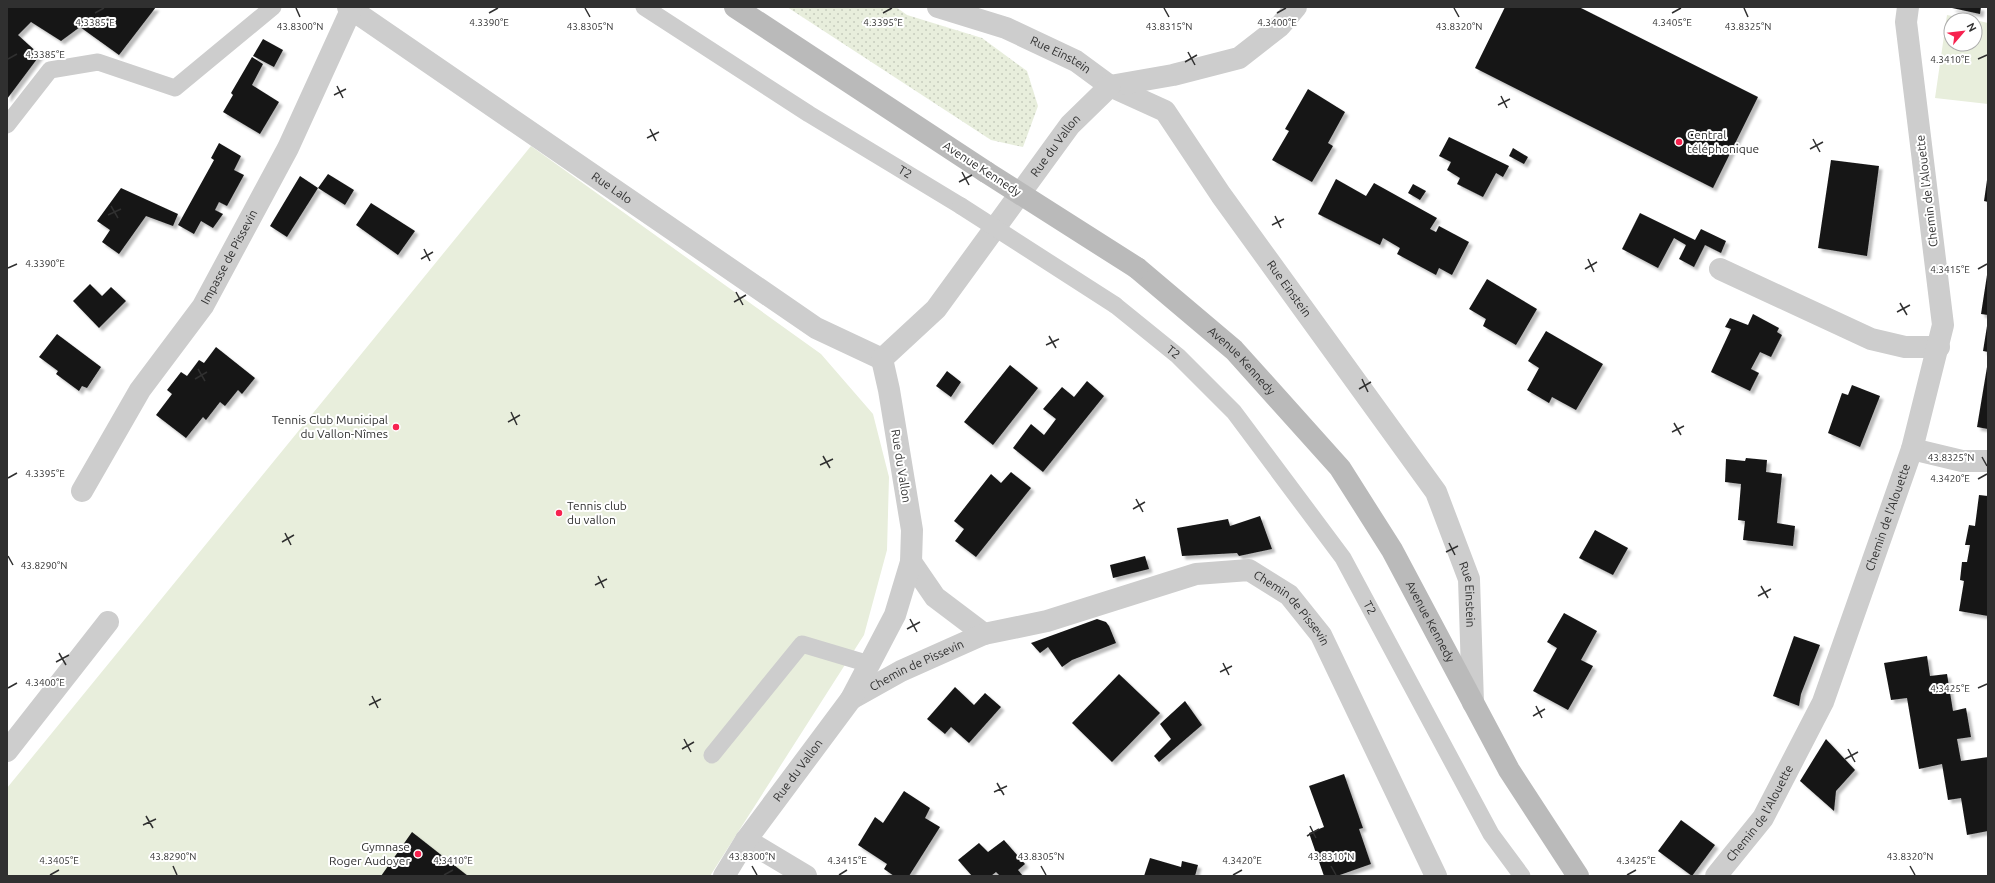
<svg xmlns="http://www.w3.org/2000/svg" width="1995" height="883" font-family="Ubuntu,sans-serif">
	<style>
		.grass { fill: url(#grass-dots) }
		.pitch { fill: #e8eedc }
		.building { fill: #171717; filter: url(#shadow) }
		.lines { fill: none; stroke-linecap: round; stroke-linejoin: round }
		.service { stroke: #cdcdcd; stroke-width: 17 }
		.minor { stroke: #cdcdcd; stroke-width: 22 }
		.secondary { stroke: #bababa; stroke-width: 22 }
		.service-bridge { stroke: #cdcdcd; stroke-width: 17 }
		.secondary-bridge { stroke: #bababa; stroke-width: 22 }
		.ticks { fill: none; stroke: #303030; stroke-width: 1.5 }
		.poi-dot { fill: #f7224f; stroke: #fff; stroke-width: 1.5 }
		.labels { text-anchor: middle; stroke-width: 4; stroke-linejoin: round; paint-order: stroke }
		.street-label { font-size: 12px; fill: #303030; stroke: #fff }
		.poi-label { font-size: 12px; fill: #303030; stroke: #fff; text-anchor: start }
		.ticks-label { font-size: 10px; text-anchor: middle; fill: #303030; stroke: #fff; stroke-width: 4; stroke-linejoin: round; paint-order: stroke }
	</style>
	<defs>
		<pattern id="grass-dots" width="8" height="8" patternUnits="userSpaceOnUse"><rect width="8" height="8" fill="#e8eedc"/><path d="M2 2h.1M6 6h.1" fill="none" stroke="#c7ccbd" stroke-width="1.8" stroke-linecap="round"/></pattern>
		<filter id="shadow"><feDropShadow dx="3.5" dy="3.5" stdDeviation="1" flood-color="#0004"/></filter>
	</defs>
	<rect width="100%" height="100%" fill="#fff"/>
	<path class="grass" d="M787 7H896L907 15 982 38 1027 71 1038 106 1023 147 991 140Z"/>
	<path class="pitch" d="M1947 15 1973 20H1951V44H1975V20L1988 23V104L1935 98Z
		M531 146 821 354 873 414 889 477 887 550 864 635 710 876H7V788Z"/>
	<path class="building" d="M7 7H156L119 55 80 27 61 41 31 22 18 35 40 55 7 99Z
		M1505 7H1579L1758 97 1713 188 1475 68Z
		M1952 7H1981L1980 14 1952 8Z
		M263 39 283 50 274 67 253 56Z
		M252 57 263 64 252 85 279 102 260 134 223 112 233 95 231 93Z
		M1308 89 1345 112 1328 143 1333 146 1312 182 1272 160 1289 131 1285 129Z
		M1449 137 1509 166 1503 177 1496 173 1483 197 1457 184 1460 178 1447 170 1451 162 1439 156Z
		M219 143 241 156 234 170 244 175 227 206 219 202 215 210 223 214 213 228 201 221 194 234 178 225 214 160 211 158Z
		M1513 148 1528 157 1524 164 1509 156Z
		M1831 160 1879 166 1867 256 1818 248Z
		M328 174 354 190 345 205 318 188Z
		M300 176 318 188 287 237 270 226Z
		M1336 179 1366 196 1374 183 1437 218 1430 229 1436 232 1439 226 1469 242 1452 275 1439 268 1436 275 1397 254 1400 248 1383 238 1380 245 1318 214Z
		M1987 180H1988V202L1984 201Z
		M1413 184 1426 191 1420 200 1408 193Z
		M121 188 178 214 173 226 146 216 119 254 102 242 110 230 97 221Z
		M371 203 415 231 398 255 356 225Z
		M1640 213 1695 240 1701 229 1726 241 1721 253 1705 245 1694 267 1679 259 1686 245 1674 238 1658 268 1622 249Z
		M1987 275H1988V315L1981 314Z
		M1487 279 1537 309 1516 345 1483 326 1486 319 1469 309Z
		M90 284 102 296 111 287 126 301 99 328 73 301Z
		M1753 314 1779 328 1777 332 1782 335 1771 357 1760 352 1751 369 1759 373 1750 391 1711 372 1731 329 1725 327 1730 318 1748 325Z
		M1987 326H1988V352L1983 351Z
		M1546 331 1603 364 1576 410 1552 397 1549 403 1527 390 1539 368 1528 361Z
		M57 334 101 367 87 388 82 386 79 391 56 374 58 371 39 357Z
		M216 347 255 378 242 394 238 390 225 406 220 402 206 420 203 417 186 438 156 415 172 394 167 390 181 372 187 376 199 360 204 363Z
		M1010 365 1038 388 993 445 964 422Z
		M1987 367H1988V429L1977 427Z
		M947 371 961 382 951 397 936 386Z
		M1087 381 1104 396 1043 472 1013 448 1031 424 1044 435 1056 419 1043 409 1062 387 1074 397Z
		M1852 385 1880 396 1860 447 1828 433 1842 393 1848 395Z
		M1746 458 1767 460 1766 472 1782 474 1777 523 1795 526 1793 546 1743 540 1745 521 1738 520 1741 484 1725 482 1726 459 1745 461Z
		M1011 472 1031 488 976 557 955 541 964 529 954 521 991 474 1001 483Z
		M1979 495 1988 496V616L1959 611 1964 581 1960 580 1962 562H1967L1970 545H1965L1969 525 1975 526Z
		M1260 516 1272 549 1239 556 1237 553 1182 556 1177 528 1228 519 1230 526Z
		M1595 530 1628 548 1613 575 1579 558Z
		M1145 556 1149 569 1113 578 1110 565Z
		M1564 613 1597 631 1581 660 1593 666 1568 710 1533 691 1557 648 1547 642Z
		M1097 619 1106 622 1109 626 1116 643 1072 660 1062 667 1048 647 1040 653 1031 643Z
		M1794 636 1820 645 1801 694 1799 706 1773 696Z
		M1927 656 1930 676 1947 674 1953 711 1966 708 1971 737 1957 739 1961 761 1988 757V831L1967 835 1961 798 1948 800 1942 764 1919 769 1907 698 1891 700 1884 663Z
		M1119 674 1160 713 1112 762 1072 723Z
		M955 687 974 705 985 693 1001 707 969 743 951 727 945 734 927 719Z
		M1185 701 1202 725 1159 762 1154 756 1171 739 1160 724Z
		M1826 739 1855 770 1836 791 1834 811 1800 781Z
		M1344 774 1363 828 1359 829 1371 864 1337 876H1324L1309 833 1324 827 1309 786Z
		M904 791 930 808 925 818 940 827 909 876H894L884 869 887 864 858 845 875 817 883 823Z
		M1681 820 1715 845 1692 876 1658 851Z
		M412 832 468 876H381Z
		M1004 840 1025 864 1018 870 1023 876H1000L996 872 991 876H972L958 860 979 843 988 852Z
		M1150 858 1181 867 1182 861 1198 865 1195 876H1144Z"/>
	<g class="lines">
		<g class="service">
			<path id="s1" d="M644 7 809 114 961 206"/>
			<path d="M7 125 50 70 98 62 175 88 273 7"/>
			<path id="s2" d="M1115 305 1178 356 1234 412 1343 558 1491 834 1522 876"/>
			<path d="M712 755 802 644 869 664"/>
		</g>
		<g class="minor">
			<path id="s3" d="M348 7 816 328 882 359"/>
			<path id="s4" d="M938 7 1006 28 1076 61 1110 86 1165 111 1221 195 1436 492 1469 579 1473 703"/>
			<path d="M1110 86 1173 75 1239 58 1280 26 1296 7"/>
			<path d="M1720 269 1871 339 1905 347H1939"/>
			<path id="s5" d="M882 359 936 309 1070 125 1110 86"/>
			<path d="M1912 449 1962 461H1988"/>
			<path id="s6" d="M82 491 140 390 203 306 288 148 351 10"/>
			<path d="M911 562 935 597 984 634"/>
			<path id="s7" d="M851 699 901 671 984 634 1047 621 1196 574 1249 570 1289 595 1321 635 1436 876"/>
			<path d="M7 751 108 622"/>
			<path d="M746 840 806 876"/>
			<path id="s8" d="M724 876 746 840 851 699 895 615 911 562 912 530 889 390 882 359"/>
			<path id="s9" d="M1716 876 1763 818 1823 702 1912 449 1943 325 1906 22 1908 7"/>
		</g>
		<g class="secondary">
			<path d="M735 7 986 172"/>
			<path id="s10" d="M1137 268 1234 350 1340 468 1392 550 1509 770 1578 876"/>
		</g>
		<path class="service-bridge" d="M961 206 1115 305"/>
		<path class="secondary-bridge" d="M986 172 1137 268"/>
	</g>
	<path class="ticks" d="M296 8 300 17M585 8 590 17M1164 8 1169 17M1454 8 1459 17M1744 8 1748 17M95 13 104 8M489 13 498 8M883 13 892 8M1277 13 1286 8M1672 13 1681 8M1188 52 1195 65M8 59 17 54M1978 59 1987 55M1185 62 1197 55M337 86 343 98M334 95 346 89M1501 96 1507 108M1498 105 1510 99M650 129 656 141M647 138 659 132M1813 139 1820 152M1810 149 1823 142M962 172 969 185M959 182 972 175M111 206 118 218M108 215 121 209M1275 216 1281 228M1272 225 1284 219M424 249 430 261M421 259 433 252M1588 259 1594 272M8 268 17 264M1585 269 1597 262M1978 269 1987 264M736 292 743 305M734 302 746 295M1900 303 1907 315M1897 312 1910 305M1049 336 1056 348M1046 345 1059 339M198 369 205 381M195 379 207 372M1362 379 1368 392M1359 389 1371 382M511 412 517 425M508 422 520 415M1674 423 1681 435M1672 432 1684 426M823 456 830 468M1982 457 1987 466M820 465 833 459M8 478 17 473M1978 479 1987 474M1136 499 1143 512M1133 509 1145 502M285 533 291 545M282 542 294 535M1449 543 1455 555M1446 552 1458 546M8 556 13 565M598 576 604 588M595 585 607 579M1761 586 1768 598M1758 596 1771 589M910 619 917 632M907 629 920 622M59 653 66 665M56 662 69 655M1223 663 1229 675M1220 672 1232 666M8 688 17 683M1978 688 1987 684M372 696 378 708M369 705 381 699M1536 706 1542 718M1533 716 1545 709M684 739 691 752M682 749 694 742M1848 749 1855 762M1845 759 1858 752M997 783 1004 795M994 792 1007 786M146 816 153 828M143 825 156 819M1310 826 1316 838M1307 836 1319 829M173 866 177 875M752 866 757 875M1041 866 1046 875M1331 866 1336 875M1910 866 1915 875M50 875 59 870M444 875 453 870M839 875 847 870M1233 875 1242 870M1627 875 1636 870"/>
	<g class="poi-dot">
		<circle cx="1679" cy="142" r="4"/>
		<circle cx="396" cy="427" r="4"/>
		<circle cx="559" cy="513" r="4"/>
		<circle cx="418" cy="854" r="4"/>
	</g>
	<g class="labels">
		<g class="street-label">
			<text dy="4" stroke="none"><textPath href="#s4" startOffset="132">Rue Einstein</textPath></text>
			<text dy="4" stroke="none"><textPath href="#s5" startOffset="276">Rue du Vallon</textPath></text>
			<text transform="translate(982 169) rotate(33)" y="4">Avenue Kennedy</text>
			<text dy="4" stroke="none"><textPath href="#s1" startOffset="309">T2</textPath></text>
			<text dy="4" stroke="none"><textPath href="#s3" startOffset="320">Rue Lalo</textPath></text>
			<text transform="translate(1927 191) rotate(-97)" y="4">Chemin de l'Alouette</text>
			<text dy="4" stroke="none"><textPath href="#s6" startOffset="277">Impasse de Pissevin</textPath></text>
			<text dy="4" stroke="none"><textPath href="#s4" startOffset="468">Rue Einstein</textPath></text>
			<text dy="4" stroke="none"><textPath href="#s2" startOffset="75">T2</textPath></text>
			<text dy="4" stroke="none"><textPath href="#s10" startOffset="140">Avenue Kennedy</textPath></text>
			<text transform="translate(901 466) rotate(81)" y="4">Rue du Vallon</text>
			<text dy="4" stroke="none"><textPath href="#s9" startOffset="401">Chemin de l'Alouette</textPath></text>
			<text dy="4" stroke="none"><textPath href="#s4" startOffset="827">Rue Einstein</textPath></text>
			<text dy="4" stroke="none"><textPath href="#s2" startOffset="399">T2</textPath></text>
			<text dy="4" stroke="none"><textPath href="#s7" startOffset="480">Chemin de Pissevin</textPath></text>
			<text dy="4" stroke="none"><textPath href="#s10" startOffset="464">Avenue Kennedy</textPath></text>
			<text dy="4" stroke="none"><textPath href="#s7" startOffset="74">Chemin de Pissevin</textPath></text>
			<text dy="4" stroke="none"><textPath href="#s8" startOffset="129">Rue du Vallon</textPath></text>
			<text dy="4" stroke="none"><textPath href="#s9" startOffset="77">Chemin de l'Alouette</textPath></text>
		</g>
		<g class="poi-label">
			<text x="1687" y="139">Central<tspan x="1687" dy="14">téléphonique</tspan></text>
			<text x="388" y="424" text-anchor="end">Tennis Club Municipal<tspan x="388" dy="14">du Vallon-Nîmes</tspan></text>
			<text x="567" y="510">Tennis club<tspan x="567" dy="14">du vallon</tspan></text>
			<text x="410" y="851" text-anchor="end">Gymnase<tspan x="410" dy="14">Roger Audoyer</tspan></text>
		</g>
	</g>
	<g class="ticks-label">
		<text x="95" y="26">4.3385°E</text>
		<text x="489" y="26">4.3390°E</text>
		<text x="883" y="26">4.3395°E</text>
		<text x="1277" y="26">4.3400°E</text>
		<text x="1672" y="26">4.3405°E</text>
		<text x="300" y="30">43.8300°N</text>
		<text x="590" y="30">43.8305°N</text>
		<text x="1169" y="30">43.8315°N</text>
		<text x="1459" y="30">43.8320°N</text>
		<text x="1748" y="30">43.8325°N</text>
		<text x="45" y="58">4.3385°E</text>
		<text x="1950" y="63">4.3410°E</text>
		<text x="45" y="267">4.3390°E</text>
		<text x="1950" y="273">4.3415°E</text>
		<text x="1951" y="461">43.8325°N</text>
		<text x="45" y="477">4.3395°E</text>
		<text x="1950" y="482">4.3420°E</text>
		<text x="44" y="569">43.8290°N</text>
		<text x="45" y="686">4.3400°E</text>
		<text x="1950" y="692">4.3425°E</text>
		<text x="173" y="860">43.8290°N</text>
		<text x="752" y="860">43.8300°N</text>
		<text x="1041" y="860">43.8305°N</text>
		<text x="1331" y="860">43.8310°N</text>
		<text x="1910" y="860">43.8320°N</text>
		<text x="59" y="864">4.3405°E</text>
		<text x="453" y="864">4.3410°E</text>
		<text x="847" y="864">4.3415°E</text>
		<text x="1242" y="864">4.3420°E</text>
		<text x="1636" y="864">4.3425°E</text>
	</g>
	<rect width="1995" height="883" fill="none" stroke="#303030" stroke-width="16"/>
	<g transform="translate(1963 32) rotate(62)"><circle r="19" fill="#ffffff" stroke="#acacac"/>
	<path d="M0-3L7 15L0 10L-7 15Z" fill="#f7224f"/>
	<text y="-6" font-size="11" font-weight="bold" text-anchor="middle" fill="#303030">N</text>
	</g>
</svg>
